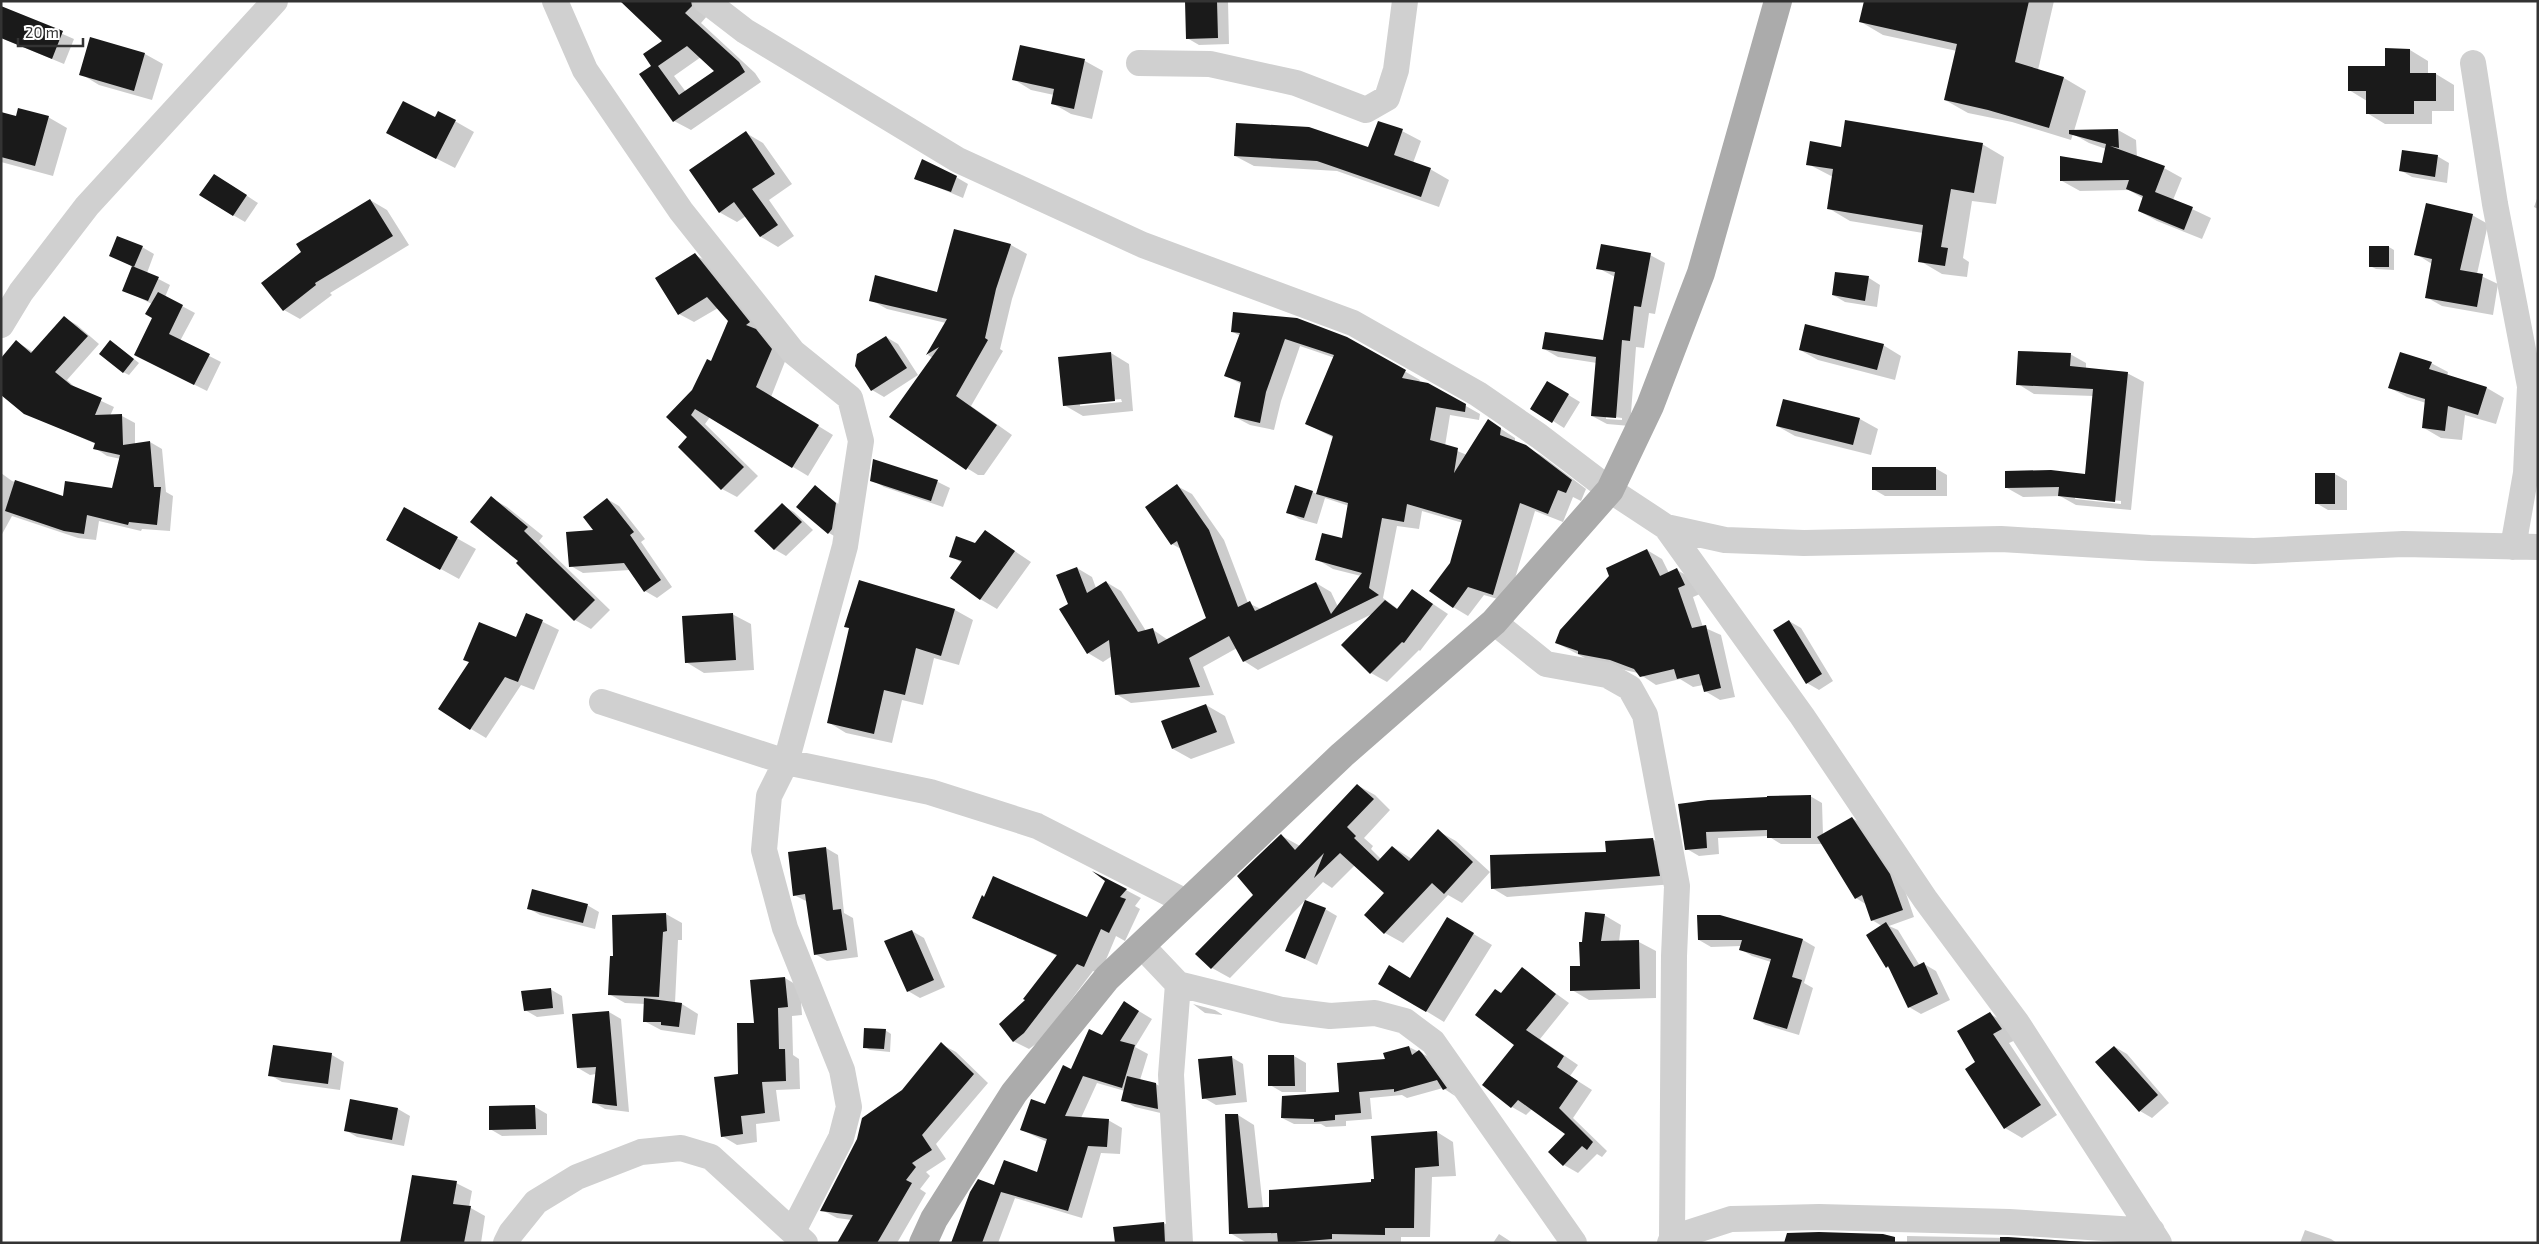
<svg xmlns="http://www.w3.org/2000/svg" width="2539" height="1244" font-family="'Exo 2',sans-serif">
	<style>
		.shadow { fill: #0003; fill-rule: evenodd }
		.building { fill: #1a1a1a; fill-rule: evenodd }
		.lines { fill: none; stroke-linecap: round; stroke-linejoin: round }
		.minor { stroke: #d0d0d0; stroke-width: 26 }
		.major { stroke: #ababab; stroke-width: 28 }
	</style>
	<rect width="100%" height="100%" fill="#fff"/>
	<path class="shadow" d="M634 1H693L708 15 701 23 755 73 761 82 691 130 674 121 653 66 664 41ZM701 57 716 71 686 92 674 76Z
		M1186 1H1228L1229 44 1199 45 1187 38Z
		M1865 1H2054L2038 70 2064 78 2086 91 2074 131 2118 130 2136 140 2137 157 2164 168 2182 178 2173 200 2211 218 2202 239 2157 221 2139 211 2144 199 2129 190 2080 191 2062 181 2102 164 2106 149 2089 143 2073 134 2071 140 2012 122 1968 113 1945 100 1957 51 1883 35 1861 22Z
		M3 8 74 39 64 64 1 38Z
		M1021 47 1085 61 1103 71 1092 119 1071 114 1052 103 1054 95 1031 90 1013 79Z
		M2386 50H2410L2428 61V74H2436L2454 85V111H2432V124H2385L2367 113V101L2349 90 2386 67Z
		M145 54 163 64 152 100 99 85 81 74Z
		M439 112 474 132 455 168 406 143 436 119Z
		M1 114 17 118 48 117 67 128 53 176 1 162Z
		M1402 131 1421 141 1413 163 1430 169 1449 180 1439 207 1337 171 1254 166 1235 156 1369 149Z
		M746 133 763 143 792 184 769 200 794 236 778 247 761 237 746 216 737 222 719 212Z
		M1982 144 2004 157 1996 204 1972 201 1963 258 1969 262 1967 277 1942 274 1920 261 1923 233 1850 221 1828 208 1833 177 1808 164 1842 148Z
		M2437 156 2449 163 2447 183 2412 177 2400 170Z
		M956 177 968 184 963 198 916 178Z
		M226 182 258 203 245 222 233 215Z
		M2538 196V209L2534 207Z
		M370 200 387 210 409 245 330 293 332 295 300 319 284 310Z
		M2472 215 2488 224 2477 274 2498 284 2493 315 2442 306 2426 297 2432 264 2416 254Z
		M955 230 1011 245 1027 254 1012 299 1000 349 1003 351 971 406 1012 435 984 475H978L962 465 933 358 928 355 946 323 887 309 871 300 938 294Z
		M142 247 154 254 147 273 170 285 165 297 195 313 180 341 221 362 207 391 147 361 153 318 152 304 124 290 133 267 110 255Z
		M2389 247 2394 250V270L2376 269 2370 266Z
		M695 255 710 263 764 331 761 333 771 339 786 359 771 397 833 435 808 476 710 417 705 424 758 476 737 497 722 489 689 437 693 391 712 363 729 321 718 308 694 322 679 314Z
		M1650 255 1665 263 1655 314 1649 313 1644 348 1636 347 1630 426 1607 424 1592 416 1597 363 1558 357 1544 349 1604 341 1615 277 1598 268ZM1606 416 1622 418V420L1606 419Z
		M1869 278 1880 285 1877 307 1845 302 1833 295Z
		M65 318 77 325 99 344 67 380 78 390 114 407 110 416H122L135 423V444L150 442 162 449 166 492 173 496 170 531 142 529 141 531 99 521 96 540 78 538 12 516 1 536V473L12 481 64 498 113 490 121 459 107 456 95 448 96 444 25 413 17 342 33 352Z
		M1233 332 1346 338 1420 380 1419 382 1427 384 1480 414 1479 420 1450 415 1445 446 1467 455 1489 421 1515 438V442L1541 455 1586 489 1581 501 1573 497 1563 522 1535 511 1508 602 1484 595 1468 616 1453 607 1451 564 1463 523 1422 511 1419 529 1397 526 1383 598 1398 609 1412 590 1448 614 1420 651 1419 650 1387 682 1371 673 1372 614 1258 670 1244 661 1237 648 1203 667 1214 695 1131 703 1116 694 1112 656 1103 662 1088 653 1069 605 1077 568 1092 577 1096 588 1106 582 1121 591 1146 631 1152 629 1168 640 1207 619 1181 549 1172 544 1177 486 1192 494 1224 540 1248 603 1261 609 1316 583 1331 592 1338 607 1361 576 1333 569 1318 560 1343 539 1349 506 1325 498 1317 524 1299 519 1288 512 1312 492 1317 494 1334 438 1307 424 1335 358 1300 346 1281 401 1274 430 1250 425 1235 417 1241 384 1226 376 1240 336Z
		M886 337 898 344 918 375 884 397 872 390Z
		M116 345 139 363 129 375 123 372Z
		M1883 345 1901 356 1895 380 1818 360 1800 350Z
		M1111 353 1129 364 1133 411 1083 416 1064 405ZM1121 399 1122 402 1080 406V403Z
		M2070 354 2086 363V369L2127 373 2144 382 2131 510 2076 505 2060 496 2023 497 2007 488 2086 475 2094 396 2034 394 2018 384ZM2075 497 2121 501V504L2075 499Z
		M2431 363 2448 372 2447 376 2487 388 2504 398 2496 424 2465 415 2462 440 2441 438 2424 428 2426 403 2407 397 2390 388Z
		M1547 382 1580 402 1564 428 1553 421Z
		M1860 419 1878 429 1871 455 1795 436 1777 426Z
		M874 460 938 482 950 488 943 507 884 487 872 480Z
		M1935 468 1947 475V496H1885L1873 489Z
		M2316 474H2335L2347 481V510H2328L2316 503Z
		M815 487 848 511 841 540 829 533 798 507Z
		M491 498 507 507 543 536 539 541 610 610 591 629 575 620 520 561Z
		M607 499 619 506 645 539 641 542 672 587 657 598 645 591 630 570 583 573 571 566 595 531Z
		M782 505 794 512 813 530 786 556 774 549Z
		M405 509 476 549 459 579 406 550Z
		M985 531 1031 562 997 609 980 599 962 563 951 556 976 545Z
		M1647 550 1662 559 1669 573 1677 570 1693 579 1700 594 1693 597 1703 627 1721 635 1735 697 1720 700 1705 691 1703 685 1693 687 1680 679 1656 685 1638 673 1594 663 1557 643Z
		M955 610 973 620 959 665 934 658 923 705 902 700 892 743 846 733 828 722 850 629 846 626Z
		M527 614 559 630 534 690 521 685 486 738 471 729 517 639Z
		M732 614 751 624 754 670 704 673 686 662Z
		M1789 621 1801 628 1833 681 1819 690 1807 683Z
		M1206 705 1225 716 1235 743 1191 759 1173 749Z
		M1357 785 1375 795 1390 810 1364 838 1373 846 1371 849 1381 859 1393 847 1412 859 1438 831 1456 841 1490 872 1462 903 1448 895 1403 943 1385 933 1386 893 1355 865 1332 888 1323 882 1230 978 1212 968 1197 954 1254 895 1282 836 1300 846Z
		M1810 796 1822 803 1823 835 1852 818 1864 825 1902 882 1914 917 1889 926 1898 930 1920 966 1924 964 1936 971 1950 1000 1921 1014 1909 1007 1891 969 1887 967 1882 926 1872 920 1867 905 1856 898 1823 844H1781L1768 836 1718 838 1719 854 1699 856 1687 849 1680 805Z
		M1652 839 1667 847 1674 884 1507 897 1492 888Z
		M826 848 838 855 844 913 853 918 858 957 827 961 815 954 808 902 794 895Z
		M1126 890 1141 898 1135 906 1140 909 1125 941 1116 936 1100 974 1093 971 1040 1041 1029 1049 1013 1041 1027 1000 1057 956 974 917 1088 919Z
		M587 905 599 912 595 929 540 915 528 908Z
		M1325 909 1337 916 1317 965 1286 950Z
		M666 914 682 923V940H678L675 1003 682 1004 698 1014 695 1035 661 1030 644 1021 645 1004 625 1003 609 994 614 958Z
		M1604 915 1621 925 1619 942H1639L1656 951V998L1589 1000 1572 990 1581 967 1583 943Z
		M1720 916 1803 940 1815 947 1804 983 1813 988 1799 1035 1766 1025 1754 1018 1771 962 1752 956 1740 949 1741 946 1711 947 1699 940Z
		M1447 918 1492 945 1444 1022 1426 1011Z
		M912 931 924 938 945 987 920 998 908 991Z
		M1522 969 1569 1003 1540 1039 1578 1065 1570 1076 1592 1090 1573 1118 1607 1151 1602 1157 1597 1154 1578 1173 1564 1165 1567 1134 1532 1109 1526 1115 1512 1107 1516 1045 1502 994Z
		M785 978 800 987 802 1015 792 1016 793 1055 799 1059 800 1089 776 1090 780 1121 756 1124 757 1142 737 1145 722 1136 756 1024Z
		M550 989 562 996 564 1014 537 1017 525 1010Z
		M1124 1002 1152 1019 1135 1047 1148 1054 1140 1080 1156 1084 1168 1091 1169 1115 1135 1107 1123 1100 1125 1091 1097 1083 1081 1118 1108 1120 1122 1128 1120 1154 1101 1153 1082 1218 1015 1198 998 1243H952L995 1187 1037 1174 1047 1142 1022 1130 1045 1106 1072 1070 1103 1037Z
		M1193 1004 1215 1010 1223 1015 1205 1013Z
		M609 1012 621 1019 629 1112 605 1109 593 1102 596 1074 590 1075 578 1068Z
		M1990 1014 2007 1023 2018 1039 2009 1043 2057 1115 2022 1138 2005 1128 1977 1063Z
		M885 1030 891 1034 890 1052 870 1050 865 1047Z
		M941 1044 956 1052 988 1083 936 1144 946 1159 926 1172 930 1176 920 1189 926 1193 897 1243H851L852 1220 837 1218 822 1210 903 1091Z
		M1409 1047 1431 1058 1455 1096 1443 1088 1407 1098 1402 1095 1370 1098 1372 1119 1346 1121V1126L1326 1127 1321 1124H1294L1282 1118 1340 1093Z
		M2115 1047 2127 1054 2169 1103 2152 1118 2140 1111Z
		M332 1055 344 1062 340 1090 282 1082 270 1075Z
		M1270 1056H1294L1306 1063V1092H1282L1270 1085Z
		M1231 1057 1243 1064 1247 1102 1216 1105 1204 1098Z
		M535 1107 547 1114V1135L502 1136 490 1129Z
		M398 1109 410 1116 404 1146 357 1137 345 1130Z
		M1238 1115 1254 1125 1263 1208 1372 1183 1437 1132 1453 1142 1456 1176 1432 1177 1430 1237H1401V1243H1247L1230 1233Z
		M456 1183 472 1191 469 1207 485 1216 481 1243H403Z
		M1164 1223 1182 1234 1183 1243H1116Z
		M2305 1230 2331 1239 2337 1243H2300Z
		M1499 1234 1513 1243H1493Z
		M1907 1236 2008 1238 2080 1243H1907Z"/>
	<path class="building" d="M620 1H691L692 6 685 13 739 62 745 72 673 122 639 74 651 66 643 54 662 41ZM687 46 714 71 679 95 658 66Z
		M1185 1H1217L1218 38 1186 39Z
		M1864 1H2029L2015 62 2064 77 2049 128 1988 110 1944 100 1957 44 1859 22Z
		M1 6 63 31 52 59 1 38Z
		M90 37 145 53 134 91 79 75Z
		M1020 45 1085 59 1074 109 1051 104 1054 89 1012 80Z
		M2385 48 2410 49V73H2436V101H2414V114H2366V91H2348V66H2385Z
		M403 101 435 117 438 111 456 120 436 159 386 133Z
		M18 108 49 116 35 166 1 157V112L16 116Z
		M1845 120 1983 143 1974 193 1951 189 1941 247 1948 248 1945 266 1918 262 1923 225 1827 209 1833 169 1806 165 1810 141 1841 147Z
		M1378 121 1403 129 1394 155 1431 168 1421 197 1317 161 1234 156 1236 123 1309 127 1368 147Z
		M2118 129 2119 148 2110 146 2165 166 2155 192 2193 207 2184 230 2138 211 2143 196 2126 189 2129 180 2060 181V156L2102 163 2106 144 2069 134V130Z
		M746 131 775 174 752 189 778 225 760 237 734 202 719 213 689 170Z
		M2402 150 2438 155 2435 177 2399 171Z
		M922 159 957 176 951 192 914 179Z
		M214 174 247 195 233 216 199 195Z
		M370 199 393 236 315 283 316 285 283 311 261 283 301 252 296 244Z
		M2426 203 2473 214 2460 270 2483 274 2477 307 2425 298 2432 259 2414 255Z
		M954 229 1011 244 996 289 985 338 988 340 956 396 997 425 966 470 889 417 939 347 926 355 947 319 869 301 875 275 937 292Z
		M117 236 143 246 134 267 109 256Z
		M1601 244 1651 253 1641 307 1634 306 1630 341 1622 340 1616 418 1591 416 1596 357 1542 349 1545 332 1603 340 1615 272 1596 269Z
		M2369 246H2389V267H2369Z
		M695 253 750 322 746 325 756 329 772 349 756 387 819 425 792 468 695 409 691 415 744 467 721 490 678 447 687 437 666 417 692 390 707 359 711 361 728 321 707 297 678 315 655 278Z
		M132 266 159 277 148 301 122 291Z
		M1835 272 1869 276 1865 301 1832 295Z
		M158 292 183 305 169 334 210 354 194 385 134 355 152 318 145 314Z
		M1233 312 1297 318 1347 337 1406 370 1402 378 1428 383 1466 404 1465 412 1436 407 1430 440 1458 448 1454 473 1488 419 1501 428 1500 435 1526 445 1572 480 1566 493 1558 490 1548 514 1520 503 1493 595 1468 587 1453 608 1429 591 1450 563 1462 520 1407 504 1404 522 1382 518 1369 588 1379 595 1243 662 1229 636 1189 658 1200 687 1115 695 1109 640 1087 654 1059 609 1068 604 1056 575 1077 567 1087 593 1106 581 1138 632 1153 628 1158 644 1206 618 1177 541 1171 545 1145 507 1177 484 1209 530 1238 607 1250 601 1255 611 1316 582 1331 614 1362 573 1315 560 1322 533 1342 538 1348 503 1316 494 1333 436 1305 424 1334 355 1285 339 1266 392 1260 423 1234 417 1241 382 1224 376 1240 333 1231 332Z
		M64 316 88 336 55 372 71 385 102 398 95 415 122 414 123 445 150 441 154 487H161L157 525 129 522 128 525 87 515 84 534 64 531 5 511 15 480 63 496 65 481 112 488 120 455 93 449 95 443 24 414 1 395V358L16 340 31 353Z
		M1805 324 1884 344 1877 370 1799 350Z
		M886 336 907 368 871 391 855 366 857 354Z
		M110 340 134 359 123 373 99 354Z
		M2018 351 2071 353 2070 366 2128 372 2115 502 2058 496 2059 487 2005 488V471L2051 470 2085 474 2093 389 2016 385Z
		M1111 352 1115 401 1063 406 1058 357Z
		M2400 352 2432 362 2429 369 2487 387 2478 415 2448 406 2445 431 2422 428 2425 399 2388 388Z
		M1547 381 1569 394 1552 423 1530 409Z
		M1783 399 1860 418 1853 445 1776 426Z
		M873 459 938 480 931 501 870 481Z
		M1872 467H1936V490H1872Z
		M2315 473H2335V504H2315Z
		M815 485 836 503 832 529 828 534 796 507Z
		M1295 485 1313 491 1304 518 1286 513Z
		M491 496 528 527 524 531 595 600 574 621 516 563 518 561 470 522Z
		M607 498 634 532 630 535 661 580 644 592 624 563 569 567 566 532 593 530 583 517Z
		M782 503 802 522 774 550 754 531Z
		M404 507 458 537 440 570 386 540Z
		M985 530 1015 551 980 600 950 578 962 561 949 557 956 536 975 543Z
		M1647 549 1660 576 1677 568 1685 585 1678 588 1692 628 1706 625 1721 688 1704 692 1699 674 1677 679 1674 669 1640 677 1634 669 1610 660 1578 654V651L1555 643 1560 630 1609 576 1606 568Z
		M859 580 955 609 941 656 916 648 905 695 884 690 874 734 827 723 849 628 844 627Z
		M1412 589 1433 604 1404 643 1402 642 1370 674 1341 645 1385 600 1397 609Z
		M526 613 543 620 518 682 505 677 470 730 438 709 469 662 463 660 479 622 516 637Z
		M733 613 736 660 685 663 682 616Z
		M1789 620 1822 674 1806 684 1773 630Z
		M1206 704 1217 732 1172 749 1161 721Z
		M1357 784 1374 799 1347 827 1356 836 1354 838 1378 861 1392 846 1409 861 1438 829 1473 862 1444 894 1432 883 1384 934 1364 915 1384 893 1340 853 1314 878 1324 853 1211 969 1195 954 1253 895 1237 876 1281 834 1295 850Z
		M1811 795V838H1767V830L1706 832 1707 848 1685 850 1678 804 1708 800 1767 797V796Z
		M1852 817 1890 874 1903 910 1871 921 1862 895 1855 899 1817 837Z
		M1653 838 1660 876 1491 889 1490 855 1606 852 1605 841Z
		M826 847 833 910 841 909 847 950 814 955 805 894 793 896 788 852Z
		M1092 871 1127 889 1120 897 1126 899 1109 933 1101 929 1084 967 1077 964 1024 1033 1013 1042 999 1024 1025 1000 1023 999 1057 955 972 918 982 895 984 897 993 876 1087 917 1105 881Z
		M532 889 588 904 583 923 527 909Z
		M1305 900 1326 908 1305 959 1285 951Z
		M1585 912 1605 914 1601 941 1639 940 1640 989 1570 991V966H1580L1579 942H1582Z
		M666 913 667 931 663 932 659 997 608 995 610 956H613L612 915Z
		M1697 915H1720L1803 939 1792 977 1802 980 1787 1029 1753 1019 1771 959 1739 950 1742 940H1698Z
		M1447 917 1474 933 1426 1012 1378 984 1389 965 1410 978Z
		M1886 922 1914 967 1924 962 1938 994 1908 1008 1888 966 1886 968 1866 935Z
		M912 930 934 980 907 992 884 941Z
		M1522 967 1556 994 1526 1030 1564 1056 1557 1067 1578 1081 1559 1108 1593 1142 1587 1150 1582 1146 1563 1166 1548 1152 1565 1134 1518 1100 1511 1108 1482 1085 1514 1045 1475 1015 1495 989 1501 993Z
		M785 977 788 1007 778 1008 779 1049H785L786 1081 762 1082 765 1113 741 1116 743 1134 721 1137 714 1077 738 1074 737 1023H754L750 980Z
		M551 988 553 1008 524 1011 521 991Z
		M644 998 682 1003 679 1027 661 1025V1022H643Z
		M1124 1001 1139 1011 1120 1041 1135 1045 1122 1088 1083 1076 1065 1116 1109 1119 1107 1147 1088 1146 1068 1211 1001 1192 982 1243H951L970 1192 978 1179 994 1185 1004 1160 1037 1172 1047 1139 1020 1130 1031 1099 1045 1104 1063 1065 1071 1069 1089 1029 1102 1035Z
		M609 1011 612 1045 617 1106 592 1103 596 1067 577 1068 572 1014Z
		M1990 1012 2002 1029 1993 1034 2041 1105 2004 1129 1965 1069 1975 1062 1957 1031Z
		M864 1028 886 1029 884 1049 863 1048Z
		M941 1042 974 1074 922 1135 932 1150 912 1163 916 1167 906 1180 912 1183 877 1243H837L853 1215 820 1211 857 1139 862 1118 902 1090Z
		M273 1045 332 1053 328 1084 268 1076Z
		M1409 1046 1412 1055 1419 1050 1422 1053 1447 1088 1443 1090 1437 1080 1394 1092V1089L1359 1092 1361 1113 1335 1115V1120L1314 1122V1119L1281 1118 1282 1096 1339 1092 1337 1063 1385 1059 1383 1053Z
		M2114 1046 2158 1095 2139 1112 2095 1062Z
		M1268 1055H1294L1295 1086H1268Z
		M1232 1056 1236 1095 1202 1099 1198 1059Z
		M1127 1076 1156 1083 1158 1109 1121 1101Z
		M350 1099 398 1108 392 1140 344 1131Z
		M535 1105 536 1129 489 1130V1106Z
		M1225 1114H1238L1248 1208 1269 1207V1190L1371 1182V1179H1374L1371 1136 1437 1131 1439 1166 1415 1168 1414 1228H1385V1235L1332 1234V1239L1282 1243H1278L1277 1233 1229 1234Z
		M412 1175 457 1181 453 1204 471 1206 464 1243H400Z
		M1164 1222 1165 1243H1115L1113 1227Z
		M1819 1232 1883 1234 1895 1237V1243H1784L1787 1233Z
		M2000 1237H2008L2100 1243H2000Z"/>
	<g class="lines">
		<path class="minor" d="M555 1 585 70 681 211 793 352 850 398 861 441 845 546 786 762 769 796 764 850 785 928 842 1070 849 1107 841 1138 793 1231
			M706 1 745 31 958 160 1143 245 1353 323 1478 394 1539 436 1610 490 1666 527 1802 716 1925 899 2017 1023 2159 1243
			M1139 63 1210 64 1296 83 1366 110 1387 98 1396 70 1405 1
			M2473 63 2495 204 2530 386 2526 473 2513 547
			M1 325 21 292 87 206 275 1
			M1666 527 1725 540 1804 543 2001 539 2150 548 2254 551 2403 544 2538 547
			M1494 622 1546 664 1607 675 1630 688 1645 715 1677 886 1674 956 1672 1238 1670 1243
			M602 702 786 762 930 792 1037 826 1186 902
			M1141 945 1178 984 1282 1010 1330 1016 1375 1013 1405 1021 1433 1042 1574 1243
			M1178 984 1171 1075 1180 1243
			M1672 1238 1731 1219 1819 1217 2009 1222 2152 1231
			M506 1243 511 1233 536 1202 577 1177 641 1152 681 1148 711 1157 805 1243"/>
		<path class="major" d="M923 1243 934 1219 1014 1093 1107 978 1342 755 1494 622 1610 490 1650 406 1701 273 1778 1"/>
	</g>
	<rect width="2539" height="1244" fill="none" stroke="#333333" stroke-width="5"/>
	<path d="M18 38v8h65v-8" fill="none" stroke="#333333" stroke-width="2.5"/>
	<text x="25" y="38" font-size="15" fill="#333333" stroke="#ffffff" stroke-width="4" paint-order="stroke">20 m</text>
</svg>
